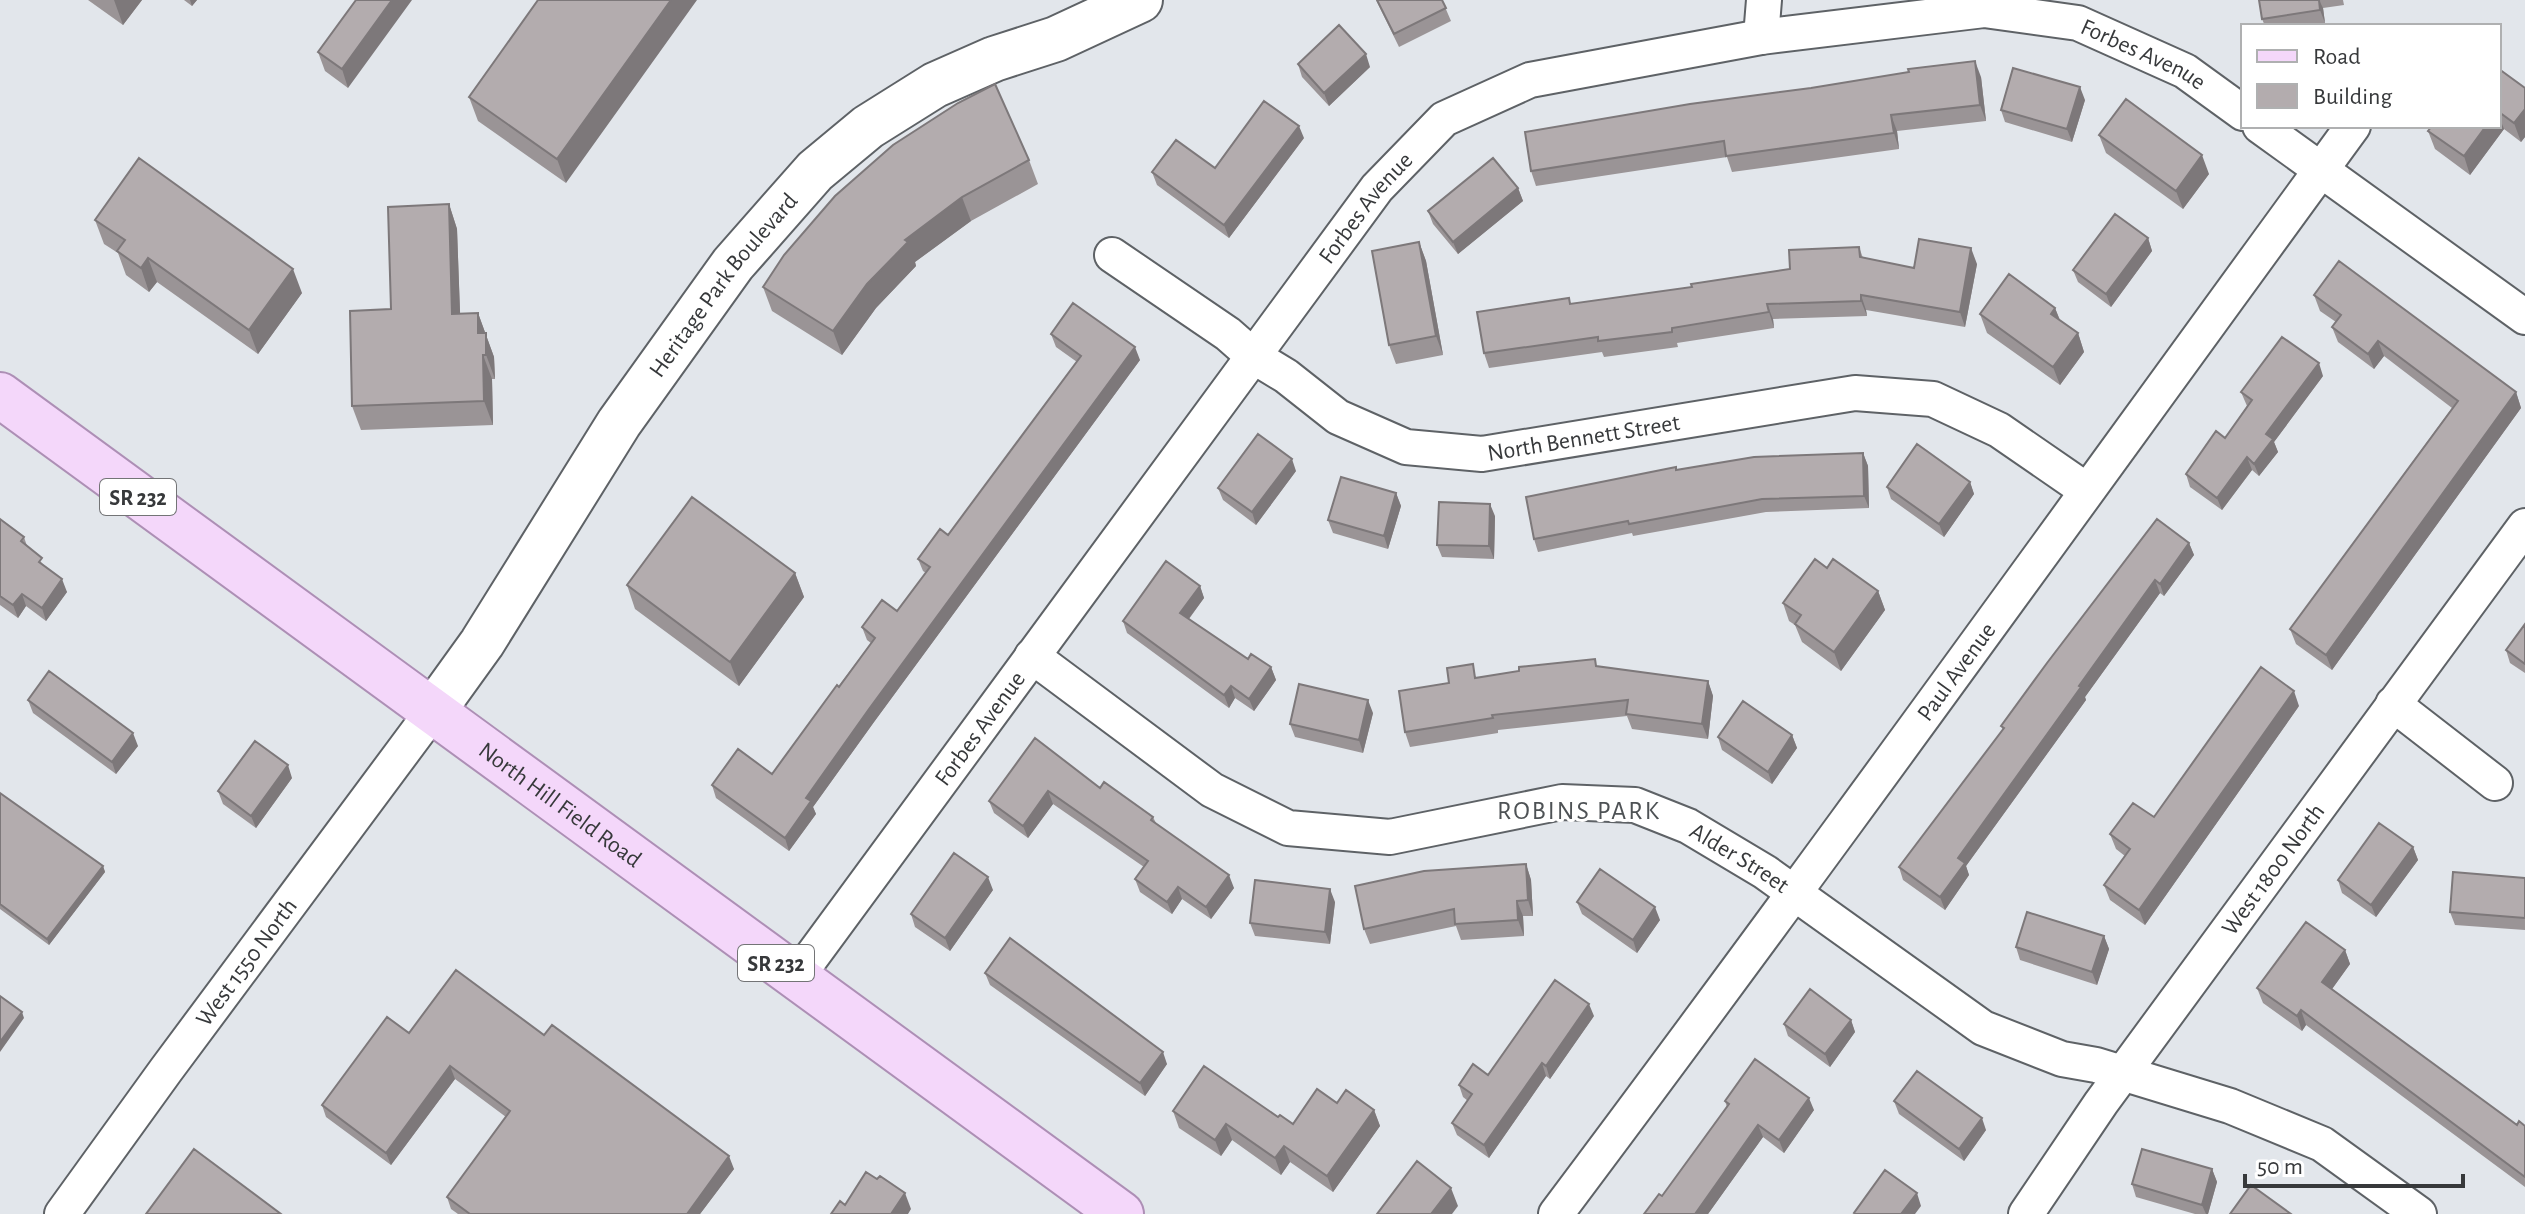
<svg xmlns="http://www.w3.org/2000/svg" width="2525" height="1214" font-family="'Alegreya Sans',sans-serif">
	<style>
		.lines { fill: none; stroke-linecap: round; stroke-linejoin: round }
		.street-casing { stroke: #5e6266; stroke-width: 38 }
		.secondary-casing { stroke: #5e6266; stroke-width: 48 }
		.primary-casing { stroke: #ad8fb5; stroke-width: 48 }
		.street { stroke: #fff; stroke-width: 34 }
		.secondary { stroke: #fff; stroke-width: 44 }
		.primary { stroke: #f4d7fa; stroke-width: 44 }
		.wall { fill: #9a9496 }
		.shaded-wall { fill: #7d787a }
		.building { fill: #b3acae; stroke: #7d787a; stroke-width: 2 }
		.labels { text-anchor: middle; stroke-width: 6; stroke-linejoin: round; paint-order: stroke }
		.shield { fill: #fff; stroke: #737476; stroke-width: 2 }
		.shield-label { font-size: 22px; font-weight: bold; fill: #37393b }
		.street-label { font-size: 24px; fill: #37393b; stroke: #fff }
		.neighbourhood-label { font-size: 26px; letter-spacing: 2px; fill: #4e5255; stroke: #fff }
	</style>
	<rect width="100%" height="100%" fill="#e2e6eb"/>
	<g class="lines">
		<g class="street-casing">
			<g id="street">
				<path d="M1761 37 1764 0"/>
				<path d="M2260 126 2525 317"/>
				<path id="s1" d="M1112 255 1228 334 1253 356 1286 376 1338 417 1406 447 1482 454 1855 393 1933 399 1999 430 2086 490"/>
				<path id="s2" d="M1032 656 1212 790 1288 828 1390 837 1562 802 1635 805 1688 826 1765 872 1983 1028 2062 1059 2096 1065 2230 1106 2322 1144 2419 1214"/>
				<path d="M2393 704 2495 783"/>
				<path id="s3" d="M796 978 1377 188 1444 119 1530 80 1761 37 1984 10 2078 23 2185 71 2243 113"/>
				<path id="s4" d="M62 1214 166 1070 433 711"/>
				<path id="s5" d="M1556 1214C1826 854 2088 489 2353 126"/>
				<path id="s6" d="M2026 1214 2101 1103 2525 526"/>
			</g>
		</g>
		<g class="secondary-casing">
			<g id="secondary">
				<path id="s7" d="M433 711 482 643 619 423 733 264 815 171 868 127 935 85 994 59 1056 39 1140 0"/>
			</g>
		</g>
		<g class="primary-casing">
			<g id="primary">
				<path id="s8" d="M0 395 1121 1214"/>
			</g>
		</g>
		<use href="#street" class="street"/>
		<use href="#secondary" class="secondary"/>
		<use href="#primary" class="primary"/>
	</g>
	<path class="wall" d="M88 0H142L123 25Z
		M184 0H197L192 6Z
		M356 0 348 88 325 71 318 52Z
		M538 0 566 183 478 121 469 97Z
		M1376 0H1442L1451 21 1399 47Z
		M2259 0H2343L2344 5 2323 8 2325 23 2306 26H2265L2262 19Z
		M1298 64 1370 67 1329 106 1302 77Z
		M2499 69 2525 88V137L2521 142 2504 129 2470 175 2435 149 2428 131 2499 126Z
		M1981 77 1986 121 1897 131 1899 149 1732 172 1727 157 1536 186 1531 171Z
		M2085 100 2072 142 2005 122 2001 110Z
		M2099 135 2209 174 2183 209 2106 153Z
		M1304 138 1229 238 1157 185 1152 172 1215 168Z
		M1029 160 1038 184 971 221 915 262 916 266 876 308 842 355 772 311 763 287Z
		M1518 188 1523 201 1458 254 1433 224 1428 211Z
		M449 204 457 229 460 314 478 313 494 357 495 379H492L493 425 361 430 352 406 391 309Z
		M95 220 302 293 258 354 157 282 149 292 126 275 118 253 104 244Z
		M2148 238 2152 251 2111 307 2078 282 2073 270Z
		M1419 242 1426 261 1443 355 1396 364 1389 345Z
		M1859 247 1863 258 1914 268 1977 264 1965 327 1866 310 1867 316 1773 319 1774 328 1677 343 1678 347 1604 357 1602 352 1489 368 1484 353 1571 304 1692 287 1790 269Z
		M2314 295 2516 392 2521 408 2332 670 2296 644 2290 629 2452 408 2384 356 2374 369 2338 342 2332 327 2336 322 2320 311Z
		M2055 308 2060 320 2078 333 2084 352 2060 385 1987 333 1980 314Z
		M1051 334 1140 360 874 722 813 807 816 814 789 851 716 798 712 785 772 774 871 643 867 640 862 627 897 611 926 573 923 571 918 559 948 535 1077 362 1056 347Z
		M2323 376 2274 442 2278 452 2259 476 2252 470 2222 510 2190 487 2186 474 2225 438 2247 406 2241 392Z
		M1863 453 1868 466 1869 508 1766 512 1633 536 1632 533 1538 552 1534 539 1677 470Z
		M1296 471 1256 525 1223 500 1218 488Z
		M1970 482 1974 494 1944 537 1891 499 1887 487Z
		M1396 493 1401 506 1388 549 1333 533 1328 520Z
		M1495 516 1494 559 1442 557 1437 545Z
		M0 519 24 537 27 546 67 592 46 621 26 606 18 618 0 605Z
		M2189 543 2194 555 2164 596 2160 593 2085 697 2086 700 1966 866 1969 875 1945 910 1903 880 1899 867 2003 730 2001 726Z
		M1827 568 1878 591 1885 610 1841 671 1802 642 1795 625 1789 621 1783 603Z
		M795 573 804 597 739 686 635 609 627 585Z
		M1200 586 1204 598 1189 619 1248 659 1271 667 1276 680 1254 711 1235 698 1229 708 1127 633 1123 621Z
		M2525 624V673L2510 663 2506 650Z
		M1598 667 1708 681 1713 696 1708 739 1632 729 1627 716 1498 730V733L1410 747 1405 732 1478 678Z
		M28 700 138 746 116 774 33 713Z
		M2299 706 2145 925 2110 900 2104 885 2125 856 2116 849 2110 834 2154 817Z
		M1373 713 1363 753 1295 737 1290 724Z
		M1792 735 1797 748 1772 784 1722 750 1718 737Z
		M1035 738 1100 788 1153 817 1156 823 1234 888 1211 919 1182 899 1172 914 1140 892 1135 879 1144 867 1053 804 1028 838 994 813 989 801Z
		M292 778 256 828 223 804 218 791Z
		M0 793 103 866 105 872 49 945 0 909Z
		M2413 847 2418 860 2376 917 2342 893 2338 880Z
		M1526 864 1531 880 1533 916H1523L1524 936 1461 940 1456 926 1370 944 1364 929Z
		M2525 878V930L2455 925 2450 912Z
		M993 890 950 951 915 927 911 914Z
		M1335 902 1330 944 1255 936 1250 923Z
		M1577 902 1660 920 1637 953 1582 914Z
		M2104 936 2109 949 2097 985 2020 960 2016 947Z
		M2345 950 2350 964 2332 989 2517 1125 2525 1126V1187L2306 1025 2302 1031 2263 1003 2257 988Z
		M985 973 1167 1064 1145 1096 990 985Z
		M1594 1016 1550 1079 1546 1076 1489 1158 1457 1135 1452 1123 1468 1101 1463 1097 1459 1085 1488 1075Z
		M1851 1020 1855 1032 1830 1067 1788 1036 1784 1024Z
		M409 1033 544 1035 734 1169 700 1214H458L451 1209 447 1197 506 1117 455 1079 391 1165 326 1117 322 1105Z
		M1725 1101 1814 1110 1784 1153 1763 1137 1708 1214H1644L1662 1196 1727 1107Z
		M1894 1101 1986 1130 1964 1161 1899 1114Z
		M1337 1103 1374 1110 1380 1126 1333 1192 1290 1162 1281 1175 1232 1140 1221 1156 1179 1128 1173 1111 1278 1117 1293 1124Z
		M2212 1169 2217 1182 2208 1214H2195L2136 1197 2132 1184Z"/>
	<path class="shaded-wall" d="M114 0H142L123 25Z
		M190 0H197L192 6Z
		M392 0H412L348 88 342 69Z
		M671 0H697L566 183 557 159Z
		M2319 0 2323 8 2325 23 2320 10Z
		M1366 54 1370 67 1329 106 1324 93Z
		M1975 61 1981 77 1986 121 1980 105Z
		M2080 87 2085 100 2072 142 2067 129Z
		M2525 109V137L2521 142 2514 123Z
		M1891 115 1897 131 1899 149 1894 133Z
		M2499 116 2504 129 2470 175 2464 156 2486 126H2499Z
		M1299 126 1304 138 1229 238 1224 225Z
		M2202 155 2209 174 2183 209 2176 191Z
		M1518 188 1523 201 1458 254 1453 242Z
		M962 197 971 221 915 262 916 266 876 308 842 355 833 331 867 284 905 240Z
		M449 204 457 229 461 338 452 314Z
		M2148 238 2152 251 2111 307 2106 294Z
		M1419 242 1426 261 1443 355 1436 336Z
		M1971 248 1977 264 1965 327 1960 312Z
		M148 258 157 282 149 292 141 268Z
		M293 269 302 293 258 354 249 330Z
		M1861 295 1866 310 1867 316 1861 301Z
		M1767 304 1773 319 1774 328 1769 312Z
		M2055 308 2062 326 2051 314Z
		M478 313 494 357 495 379 478 333Z
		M2078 333 2084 352 2060 385 2053 367Z
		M2378 341 2384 356 2374 369 2368 354Z
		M1135 347 1140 360 874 722 813 807 816 814 789 851 785 838 806 798 869 709Z
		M483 355 492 379 493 425 484 401Z
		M2319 363 2323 376 2274 442 2278 452 2259 476 2254 464 2266 434Z
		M2516 392 2521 408 2332 670 2326 655Z
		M1863 453 1868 466 1869 508 1864 496Z
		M2247 457 2252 470 2222 510 2217 498Z
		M1292 459 1296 471 1256 525 1252 512Z
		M1970 482 1974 494 1944 537 1939 524Z
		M1396 493 1401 506 1388 549 1384 536Z
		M1490 504 1495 516 1494 559 1489 546Z
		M2189 543 2194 555 2164 596 2160 584Z
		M795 573 804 597 739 686 730 662Z
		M62 579 67 592 46 621 42 608Z
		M2155 580 2160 593 2085 697 2086 700 1966 866 1969 875 1945 910 1940 897 1958 858 2079 686Z
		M1200 586 1204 598 1184 625 1180 613Z
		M1878 591 1885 610 1841 671 1834 652Z
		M22 594 26 606 18 618 13 605Z
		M1271 667 1276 680 1254 711 1249 699Z
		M1708 681 1713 696 1708 739 1702 724Z
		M1231 686 1235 698 1229 708 1224 695Z
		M2294 691 2299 706 2145 925 2139 910Z
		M1368 700 1373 713 1363 753 1359 740Z
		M133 733 138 746 116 774 112 762Z
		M1792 735 1797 748 1772 784 1768 772Z
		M288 765 292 778 256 828 251 816Z
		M1048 791 1053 804 1028 838 1023 826Z
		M2413 847 2418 860 2376 917 2371 905Z
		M1526 864 1531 880 1533 916 1528 900Z
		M103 866 105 872 49 945 47 939Z
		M1229 875 1234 888 1211 919 1206 907Z
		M988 877 993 890 950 951 945 938Z
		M1178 887 1182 899 1172 914 1167 902Z
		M1330 889 1335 902 1330 944 1325 932Z
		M1517 901 1523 916 1524 936 1518 920Z
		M1655 907 1660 920 1637 953 1633 940Z
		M2104 936 2109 949 2097 985 2092 972Z
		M2345 950 2350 964 2327 996 2322 982Z
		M1589 1004 1594 1016 1550 1079 1546 1066Z
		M2301 1010 2306 1025 2302 1031 2297 1016Z
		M22 1012 24 1018 0 1052V1042Z
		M1851 1020 1855 1032 1830 1067 1825 1054Z
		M1163 1052 1167 1064 1145 1096 1140 1083Z
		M1542 1063 1546 1076 1489 1158 1484 1145Z
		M450 1066 455 1079 391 1165 386 1153Z
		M1809 1098 1814 1110 1784 1153 1779 1140Z
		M1374 1110 1380 1126 1333 1192 1327 1176Z
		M1982 1118 1986 1130 1964 1161 1959 1149Z
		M1226 1124 1232 1140 1221 1156 1215 1140Z
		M1758 1125 1763 1137 1708 1214H1695Z
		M1284 1146 1290 1162 1281 1175 1275 1158Z
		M729 1156 734 1169 700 1214H687Z
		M2212 1169 2217 1182 2208 1214H2206L2202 1205Z
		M1451 1188 1458 1206 1452 1214H1431Z
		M905 1193 911 1209 908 1214H891Z
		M1917 1193 1921 1206 1915 1214H1901Z"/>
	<path class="building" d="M356 0H392L342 69 318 52Z
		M538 0H671L557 159 469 97Z
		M1377 0H1442L1446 8 1394 34Z
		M2259 0H2319L2320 10 2262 19Z
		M1339 25 1366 54 1324 93 1298 64Z
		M1975 61 1980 105 1891 115 1894 133 1726 156 1724 141 1531 171 1525 132 1690 104 1811 88 1909 72 1908 69Z
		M2013 68 2080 87 2067 129 2001 110Z
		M2499 69 2525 88V109L2514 123 2499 112Z
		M995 84 1029 160 962 197 905 240 908 242 867 284 833 331 763 287 784 255 835 196 893 145 958 103Z
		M2126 99 2202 155 2176 191 2099 135Z
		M1264 101 1299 126 1224 225 1152 172 1176 140 1215 168Z
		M2432 126H2486L2464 156 2428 131Z
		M139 158 293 269 249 330 148 258 141 268 117 251 125 240 95 220Z
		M1493 158 1518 188 1453 242 1428 211Z
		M449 204 452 314 478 313V333H486V355H483L484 401 352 406 350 311 391 309 388 207Z
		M2115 214 2148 238 2106 294 2073 270Z
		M1919 239 1971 248 1960 312 1861 295V301L1767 304 1769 312 1672 328V332L1598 341V337L1484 353 1477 312 1569 298 1570 304 1692 287 1691 284 1790 269 1789 250 1859 247 1860 257 1914 268Z
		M1419 242 1436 336 1389 345 1372 251Z
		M2339 261 2516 392 2326 655 2290 629 2458 401 2378 341 2368 354 2332 327 2341 315 2314 295Z
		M2009 274 2055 308 2051 314 2078 333 2053 367 1980 314Z
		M1073 303 1135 347 869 709 806 798 811 801 785 838 712 785 738 749 772 774 837 685 839 687 875 638 862 627 882 600 897 611 930 567 918 559 940 529 948 535 1081 356 1051 334Z
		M2282 337 2319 363 2266 434 2273 439 2254 464 2247 457 2217 498 2186 474 2216 431 2225 438 2252 400 2241 392Z
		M1258 434 1292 459 1252 512 1218 488Z
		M1917 444 1970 482 1939 524 1887 487Z
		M1863 453 1864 496 1762 499 1629 524 1628 521 1534 539 1526 497 1676 467V470L1754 457Z
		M1341 477 1396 493 1384 536 1328 520Z
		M692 497 795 573 730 662 627 585Z
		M1439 502 1490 504 1489 546 1437 545Z
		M0 519 24 537 21 541 42 558 39 562 62 579 42 608 22 594 13 605 0 596Z
		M2157 519 2189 543 2160 584 2155 580 2079 686 2081 687 1958 858 1965 863 1940 897 1899 867 2004 728 2001 726 2047 663Z
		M1815 559 1827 568 1833 559 1878 591 1834 652 1795 624 1801 615 1783 603Z
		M1166 561 1200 586 1180 613 1248 659 1251 654 1271 667 1249 699 1231 686 1224 695 1123 621Z
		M2525 624V664L2506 650Z
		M1595 659 1596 666 1708 681 1702 724 1626 714 1628 700 1492 715 1493 718 1405 732 1399 691 1449 683 1447 668 1473 664 1475 678 1519 671V667Z
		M2261 667 2294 691 2139 910 2104 885 2130 849 2110 834 2133 803 2154 817Z
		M49 671 133 733 112 762 28 700Z
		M1299 684 1368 700 1359 740 1290 724Z
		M1743 701 1792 735 1768 772 1718 737Z
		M1035 738 1100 788 1104 782 1153 817 1151 820 1229 875 1206 907 1178 887 1167 902 1135 879 1148 861 1048 791 1023 826 989 801Z
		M255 741 288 765 251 816 218 791Z
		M0 793 103 866 47 939 0 904Z
		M2379 823 2413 847 2371 905 2338 880Z
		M954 853 988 877 945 938 911 914Z
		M1526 864 1528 900 1517 901 1518 920 1455 924 1454 909 1364 929 1355 886 1424 871Z
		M1600 869 1655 907 1633 940 1577 902Z
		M2453 872 2525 878V918L2450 912Z
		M1255 880 1330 889 1325 932 1250 923Z
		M2027 912 2104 936 2092 972 2016 947Z
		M2306 922 2345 950 2322 982 2517 1125 2519 1121 2525 1126V1177L2301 1010 2297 1016 2257 988Z
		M1010 938 1163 1052 1140 1083 985 973Z
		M456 970 544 1035 552 1025 729 1156 687 1214H470L447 1197 510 1111 450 1066 386 1153 322 1105 387 1017 409 1033Z
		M1555 980 1589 1004 1546 1066 1542 1063 1484 1145 1452 1123 1472 1094 1459 1085 1473 1064 1488 1075Z
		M1810 989 1851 1020 1825 1054 1784 1024Z
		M0 996 22 1012 0 1042Z
		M1755 1059 1809 1098 1779 1140 1758 1125 1695 1214H1644L1659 1194 1662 1196 1729 1104 1725 1101Z
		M1204 1066 1278 1117 1280 1115 1293 1124 1317 1089 1337 1103 1346 1090 1374 1110 1327 1176 1284 1146 1275 1158 1226 1124 1215 1140 1173 1111Z
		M1917 1071 1982 1118 1959 1149 1894 1101Z
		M194 1149 281 1214H146Z
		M2142 1149 2212 1169 2202 1205 2132 1184Z
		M1417 1161 1451 1188 1431 1214H1377Z
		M1885 1170 1917 1193 1901 1214H1856L1854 1213Z
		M866 1172 877 1179 880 1176 905 1193 891 1214H831L840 1201 845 1205Z
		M2251 1185 2291 1214H2230Z"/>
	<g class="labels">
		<g class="shield">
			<rect x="100" y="479" width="76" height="36" rx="6"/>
			<rect x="738" y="945" width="76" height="36" rx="6"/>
		</g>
		<g class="shield-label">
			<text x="138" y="505">SR 232</text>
			<text x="776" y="971">SR 232</text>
		</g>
		<g class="street-label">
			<text dy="8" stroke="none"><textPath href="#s3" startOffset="1798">Forbes Avenue</textPath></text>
			<text dy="8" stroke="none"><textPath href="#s3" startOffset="958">Forbes Avenue</textPath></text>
			<text dy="8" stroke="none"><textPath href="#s7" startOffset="516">Heritage Park Boulevard</textPath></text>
			<text dy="8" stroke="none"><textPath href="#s1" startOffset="532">North Bennett Street</textPath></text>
			<text dy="8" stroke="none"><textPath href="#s5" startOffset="674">Paul Avenue</textPath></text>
			<text dy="8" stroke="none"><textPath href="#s3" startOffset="310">Forbes Avenue</textPath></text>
			<text dy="8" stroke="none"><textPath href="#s8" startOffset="694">North Hill Field Road</textPath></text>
			<text dy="8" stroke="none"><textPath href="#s2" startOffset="778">Alder Street</textPath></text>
			<text dy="8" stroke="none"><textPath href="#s6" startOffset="424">West 1800 North</textPath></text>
			<text dy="8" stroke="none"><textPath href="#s4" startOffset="312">West 1550 North</textPath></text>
		</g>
		<g class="neighbourhood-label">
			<text x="1579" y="819">ROBINS PARK</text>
		</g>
	</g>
	<rect x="2241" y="24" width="260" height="104" fill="#ffffff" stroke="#afb0b1" stroke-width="2"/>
	<rect x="2257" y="50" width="40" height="12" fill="#f4d7fa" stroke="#afb0b1" stroke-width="2"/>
	<text x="2313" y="64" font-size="24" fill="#37393b">Road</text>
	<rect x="2257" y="84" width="40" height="24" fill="#b3acae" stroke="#afb0b1" stroke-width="2"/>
	<text x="2313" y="104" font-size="24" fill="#37393b">Building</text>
	<path d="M2245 1174v12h218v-12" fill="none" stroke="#37393b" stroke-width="4"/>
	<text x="2257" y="1174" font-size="24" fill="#37393b" stroke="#ffffff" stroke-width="6" paint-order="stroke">50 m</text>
</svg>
